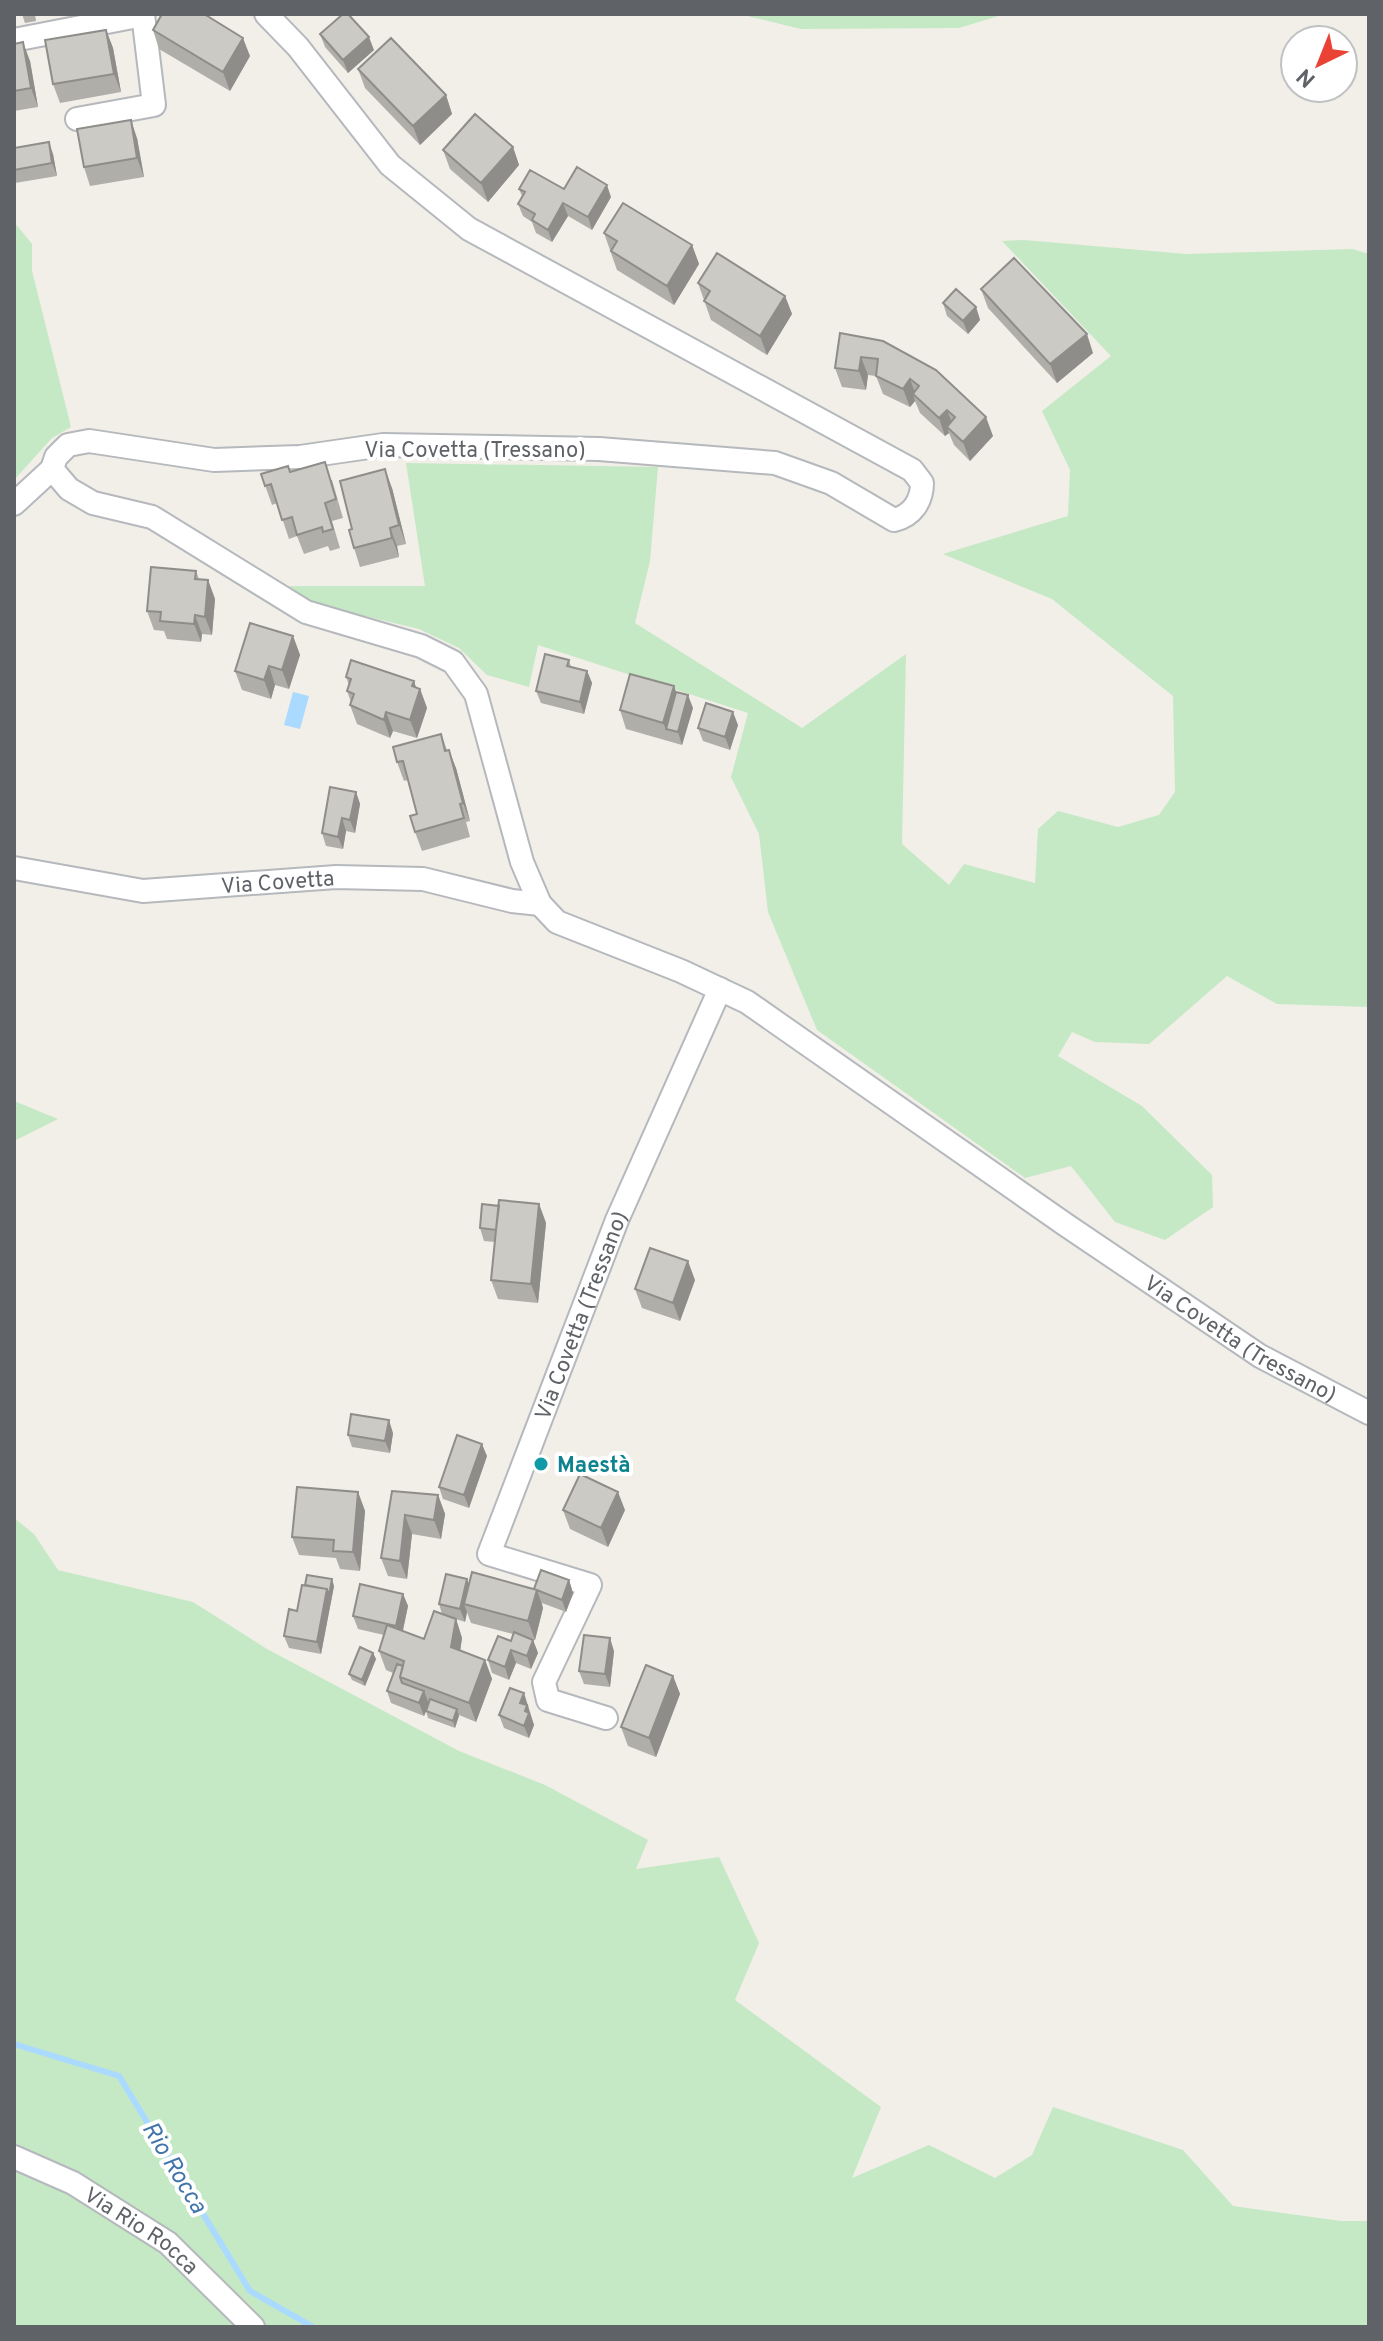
<svg xmlns="http://www.w3.org/2000/svg" width="1383" height="2341" font-family="Overpass,sans-serif">
	<style>
		.green { fill: #c5e8c5 }
		.water { fill: #aadaff }
		.lines { fill: none; stroke-linecap: round; stroke-linejoin: round }
		.stream { stroke: #aadaff; stroke-width: 6 }
		.minor-casing { stroke: #b5b8bc; stroke-width: 26 }
		.minor { stroke: #fff; stroke-width: 22 }
		.wall { fill: #afaea9 }
		.shaded-wall { fill: #8f8d8a }
		.building { fill: #cccac5; stroke: #8f8d8a; stroke-width: 2 }
		.culture-dot { fill: #0f9aa8; stroke: #fff; stroke-width: 3 }
		.labels { text-anchor: middle; stroke-width: 8; stroke-linejoin: round; paint-order: stroke }
		.street-label { font-size: 22px; fill: #5f6368; stroke: #fff }
		.culture-label { font-size: 22px; font-weight: bold; fill: #0d838f; stroke: #fff; text-anchor: start }
		.water-label { font-size: 24px; font-style: italic; fill: #4174aa; stroke: #fff }
	</style>
	<rect width="100%" height="100%" fill="#f1efe8"/>
	<path class="green" d="M739 14H1005L959 28 801 29Z
		M14 222 32 244V271L71 427 52 438 14 480Z
		M1024 240 1186 254 1352 249 1369 254V1007L1277 1004 1227 976 1149 1044 1095 1042 1072 1032 1058 1056 1142 1106 1212 1175 1213 1207 1165 1240 1115 1222 1071 1166 1025 1178 817 1030 768 912 759 834 731 777 748 713 538 645 529 687 487 675 459 648 419 629 311 603 289 586H425L406 463 658 467 650 561 635 623 802 728 906 654 902 844 949 885 964 864 1035 883 1038 829 1058 811 1118 827 1159 815 1175 792 1173 696 1052 599 943 554 1068 516 1070 470 1042 411 1111 356 1002 241Z
		M14 1101 58 1119 14 1141Z
		M14 1518 34 1534 58 1570 193 1602 267 1649 459 1751 545 1785 648 1840 636 1869 719 1857 759 1943 735 2000 881 2107 852 2178 929 2145 995 2178 1032 2155 1053 2107 1183 2150 1233 2206 1341 2221H1369V2327H14Z"/>
	<path class="water" d="M293 692 309 696 300 729 284 725Z"/>
	<g class="lines">
		<path class="stream" d="M14 2044 119 2076 250 2291 313 2327"/>
		<g class="minor-casing">
			<g id="minor">
				<path id="s1" d="M266 14 298 47 390 165 469 229 912 470 922 483C922 501 912 516 894 520L831 483 775 463 599 449 383 445 300 457 214 460 89 441 68 445 56 457 52 469 69 489 93 503 152 517 306 612 421 646 453 662 476 694 522 862 540 904 557 922 681 971 747 1002 1066 1225 1260 1356 1369 1413"/>
				<path d="M14 40 143 15"/>
				<path d="M77 119 154 105 143 14"/>
				<path d="M14 504 52 469"/>
				<path id="s2" d="M14 868 143 891 336 877 423 879 512 901 540 904"/>
				<path id="s3" d="M606 1718 548 1700 544 1682 590 1585 489 1554 617 1220 720 989"/>
				<path id="s4" d="M14 2157 73 2183 168 2243 253 2327"/>
			</g>
		</g>
		<use href="#minor" class="minor"/>
	</g>
	<path class="wall" d="M22 14H35L36 21 25 23Z
		M106 30 113 48 121 92 60 103 53 84Z
		M153 30 250 56 230 91 159 49Z
		M320 34 374 50 348 73 325 47Z
		M14 44 30 61 38 107 14 111Z
		M358 69 446 95 452 114 420 145 365 88Z
		M137 138 144 177 90 186 84 167Z
		M513 147 519 165 488 202 450 169 443 150Z
		M14 148 53 154 57 176 15 183Z
		M519 189H564L611 197 592 230 568 216 552 242 536 233 532 222 523 216 518 204 522 196Z
		M604 233 692 245 699 264 674 305 617 270Z
		M698 283 785 296 792 314 767 355 711 320Z
		M981 289 1093 353 1057 383 988 308Z
		M943 303 976 307 980 320 968 334 947 316Z
		M840 333 993 436 970 461 954 445 949 433 945 436 920 413 915 401 910 407 883 394 876 376 868 375 866 390 842 387 835 368Z
		M290 472 332 480 343 518 332 521 340 548 330 551 328 546 304 554 297 536 289 539 277 503 272 505 261 474Z
		M392 488 406 544 397 546 399 557 360 567 354 548 352 529Z
		M196 571 199 579 208 580 215 599 212 635 202 634 201 642 167 639 164 631 154 630 147 611Z
		M293 636 300 655 289 689 275 685 271 699 242 690 235 671Z
		M569 660 571 667 587 671 592 683 584 714 541 703 536 691Z
		M346 677 414 681 416 688 420 689 427 708 417 738 393 731 390 738 357 724 350 705 351 702 347 691 349 685Z
		M674 686 676 692 693 708 682 745 626 729 620 710Z
		M738 725 730 750 703 741 698 728Z
		M441 734 447 750 456 768 470 821 466 822 470 837 422 851 415 832 417 814 408 780 404 781 397 762Z
		M356 792 360 804 355 833 346 831 343 849 326 846 322 833Z
		M539 1204 546 1223 538 1303 498 1299 491 1280 495 1242 484 1241 480 1228 499 1206Z
		M695 1280 680 1321 642 1308 635 1289Z
		M393 1433 390 1453 352 1447 348 1435Z
		M487 1456 469 1508 443 1499 439 1487Z
		M392 1491 438 1495 445 1514 441 1539 412 1534 407 1579 388 1576 381 1558Z
		M358 1492 365 1511 360 1571 340 1569 336 1558 299 1555 292 1537Z
		M563 1510H625L608 1547 570 1529Z
		M569 1580 573 1593 566 1612 542 1603 543 1608 535 1640 526 1637 533 1640 538 1653 531 1669 516 1663 509 1680 492 1673 488 1660 511 1641 513 1634 471 1623 467 1612 465 1622 456 1619 462 1638 460 1651 485 1660 492 1679 476 1722 459 1715 455 1728 428 1718 426 1711 429 1704 424 1716 391 1703 387 1691 393 1673 386 1670 379 1651 384 1635 358 1629 353 1616 403 1594 408 1606 403 1631 424 1639 442 1614 439 1604 469 1585 534 1589Z
		M334 1586 321 1654 289 1648 284 1636 297 1611Z
		M614 1651 610 1687 584 1684 579 1671Z
		M373 1653 376 1659 365 1686 352 1680 349 1674Z
		M673 1676 680 1694 656 1757 628 1746 621 1727Z
		M529 1706 528 1708 534 1725 529 1738 504 1728 499 1715Z"/>
	<path class="shaded-wall" d="M106 30 113 48 121 92 114 74Z
		M369 37 374 50 348 73 343 60Z
		M243 38 250 56 230 91 223 72Z
		M23 42 30 61 38 107 31 88Z
		M446 95 452 114 420 145 413 126Z
		M131 120 137 138 144 177 137 158Z
		M49 142 53 154 57 176 52 163Z
		M513 147 519 165 488 202 481 183Z
		M607 185 611 197 592 230 588 217Z
		M563 203 568 216 552 242 548 230Z
		M692 245 699 264 674 305 667 286Z
		M785 296 792 314 767 355 760 336Z
		M976 307 980 320 968 334 963 321Z
		M1087 334 1093 353 1057 383 1050 364Z
		M861 357 868 375 866 390 859 371Z
		M910 379 917 398 913 394 915 401 910 407 903 389Z
		M947 410 954 428 947 427 949 433 945 436 939 418Z
		M986 417 993 436 970 461 963 442Z
		M385 469 392 488 406 544 399 525Z
		M390 528 397 546 399 557 392 538Z
		M208 580 215 599 212 635 205 617Z
		M195 615 202 634 201 642 194 624Z
		M293 636 300 655 289 689 282 670Z
		M269 666 275 685 271 699 264 680Z
		M587 671 592 683 584 714 580 702Z
		M414 681 418 694 420 689 427 708 417 738 410 720 412 686Z
		M674 686 680 705 666 729 663 723Z
		M688 695 693 708 682 745 678 732Z
		M386 712 393 731 390 738 384 720Z
		M733 712 738 725 730 750 725 737Z
		M449 750 456 768 470 821 463 803Z
		M356 792 360 804 355 833 350 820Z
		M342 818 346 831 343 849 338 837Z
		M539 1204 546 1223 538 1303 531 1284Z
		M688 1261 695 1280 680 1321 673 1303Z
		M389 1420 393 1433 390 1453 385 1441Z
		M482 1444 487 1456 469 1508 464 1495Z
		M358 1492 365 1511 360 1571 353 1552Z
		M618 1492 625 1510 608 1547 601 1528Z
		M438 1495 445 1514 441 1539 434 1520Z
		M405 1515 412 1534 407 1579 400 1561Z
		M332 1579 334 1586 321 1654 317 1642 327 1589Z
		M467 1579 472 1592 464 1604 467 1612 465 1622 460 1609Z
		M569 1580 573 1593 566 1612 562 1600Z
		M537 1590 543 1608 535 1640 528 1621Z
		M403 1594 408 1606 401 1638 396 1626Z
		M456 1619 462 1638 458 1666 451 1647Z
		M610 1638 614 1651 610 1687 605 1674Z
		M533 1640 538 1653 531 1669 527 1656Z
		M511 1650 516 1663 509 1680 505 1667Z
		M373 1653 376 1659 365 1686 362 1680Z
		M485 1660 492 1679 476 1722 469 1703Z
		M673 1676 680 1694 656 1757 649 1738Z
		M424 1691 429 1704 424 1716 419 1703Z
		M524 1693 534 1725 529 1738 524 1726 520 1703Z
		M457 1709 459 1716 455 1728 453 1721Z"/>
	<path class="building" d="M162 14H204L243 38 223 72 153 30Z
		M343 14H348L369 37 343 60 320 34Z
		M106 30 114 74 53 84 45 40Z
		M391 38 446 95 413 126 358 69Z
		M23 42 31 88 14 91V44Z
		M475 114 513 147 481 183 443 150Z
		M131 120 137 158 84 167 77 129Z
		M49 142 52 163 14 170V148Z
		M577 167 607 185 588 217 563 203 548 230 532 220 535 214 518 204 525 192 519 189 530 170 564 189Z
		M623 203 692 245 667 286 611 251 617 241 604 233Z
		M717 253 785 296 760 336 704 301 710 291 698 283Z
		M1014 258 1087 334 1050 364 981 289Z
		M956 289 976 307 963 321 943 303Z
		M840 333 883 341 936 370 986 417 963 442 947 427 955 417 947 410 939 418 913 394 919 386 910 379 903 389 876 376 878 359 861 357 859 371 835 368Z
		M325 462 336 499 325 503 333 529 323 532 322 527 297 535 292 517 282 520 271 484 265 486 261 474 288 466 290 472Z
		M385 469 399 525 390 528 392 538 354 548 349 530 352 529 340 481Z
		M151 567 196 571 195 579 208 580 205 617 195 615 194 624 160 621 161 612 147 611Z
		M250 623 293 636 282 670 269 666 264 680 235 671Z
		M545 654 569 660 567 666 587 671 580 702 536 691Z
		M351 660 414 681 412 686 420 689 410 720 386 712 384 720 350 705 354 694 347 691 351 679 346 677Z
		M630 674 674 686 663 723 620 710Z
		M676 692 688 695 678 732 666 729Z
		M706 703 733 712 725 737 698 728Z
		M441 734 445 751 449 750 463 803 460 804 464 818 415 832 410 816 417 814 403 761 397 762 393 747Z
		M330 787 356 792 350 820 342 818 338 837 322 833Z
		M499 1200 539 1204 531 1284 491 1280Z
		M482 1204 499 1206 496 1230 480 1228Z
		M650 1248 688 1261 673 1303 635 1289Z
		M351 1414 389 1420 385 1441 348 1435Z
		M457 1435 482 1444 464 1495 439 1487Z
		M580 1474 618 1492 601 1528 563 1510Z
		M297 1487 358 1492 353 1552 333 1551 334 1540 292 1537Z
		M392 1491 438 1495 434 1520 405 1515 400 1561 381 1558Z
		M541 1570 569 1580 562 1600 534 1589Z
		M472 1572 537 1590 528 1621 464 1604Z
		M446 1574 467 1579 460 1609 439 1604Z
		M307 1575 332 1579 329 1596 327 1589 305 1585Z
		M360 1584 403 1594 396 1626 353 1616Z
		M302 1585 327 1589 317 1642 284 1636 289 1609 297 1611Z
		M434 1611 456 1619 451 1647 485 1660 469 1703 400 1677 404 1661 379 1651 387 1625 424 1639Z
		M514 1632 533 1640 527 1656 511 1650 505 1667 488 1660 498 1636 511 1641Z
		M584 1635 610 1638 605 1674 579 1671Z
		M360 1647 373 1653 362 1680 349 1674Z
		M397 1664 403 1666 400 1677 402 1683 424 1691 419 1703 387 1691Z
		M646 1665 673 1676 649 1738 621 1727Z
		M510 1688 524 1693 520 1703 527 1705 525 1711 529 1713 524 1726 499 1715Z
		M430 1699 457 1709 453 1721 426 1711Z"/>
	<circle class="culture-dot" cx="541" cy="1464" r="8"/>
	<g class="labels">
		<g class="street-label">
			<text x="475" y="457">Via Covetta (Tressano)</text>
			<text dy="8" stroke="none"><textPath href="#s2" startOffset="266">Via Covetta</textPath></text>
			<text dy="8" stroke="none"><textPath href="#s3" startOffset="548">Via Covetta (Tressano)</textPath></text>
			<text dy="8" stroke="none"><textPath href="#s1" startOffset="3280">Via Covetta (Tressano)</textPath></text>
			<text dy="8" stroke="none"><textPath href="#s4" startOffset="148">Via Rio Rocca</textPath></text>
		</g>
		<g class="culture-label">
			<text x="557" y="1472">Maestà</text>
		</g>
		<g class="water-label">
			<text transform="translate(175 2167) rotate(59)" y="8">Rio Rocca</text>
		</g>
	</g>
	<rect width="1383" height="2341" fill="none" stroke="#5f6368" stroke-width="32"/>
	<g transform="translate(1319 64) rotate(223)"><circle r="38" fill="#ffffff" stroke="#bfc1c3" stroke-width="2"/>
	<path d="M0-6L14 30L0 20L-14 30Z" fill="#ea4335"/>
	<text y="-12" font-size="22" font-weight="bold" text-anchor="middle" fill="#5f6368">N</text>
	</g>
</svg>
